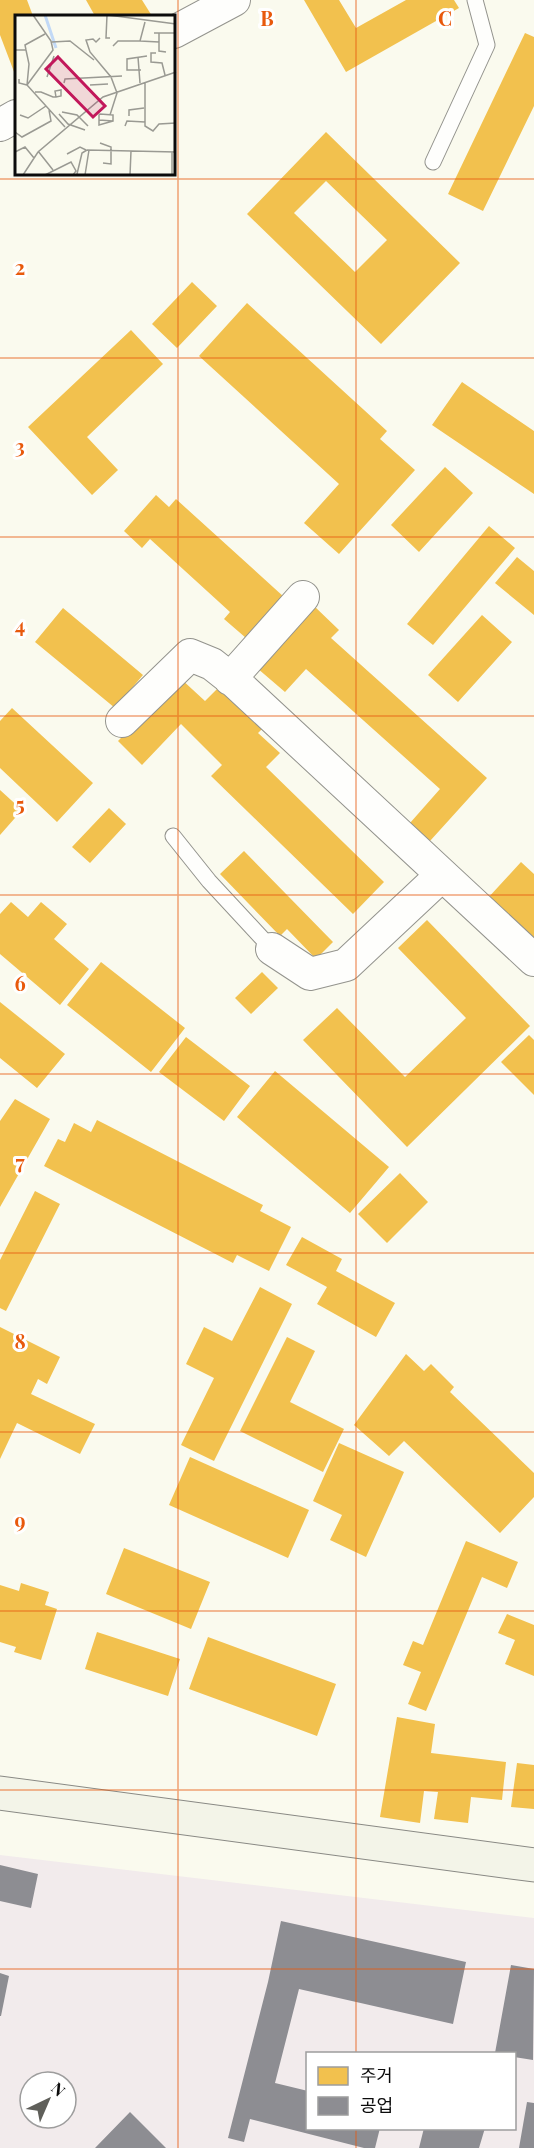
<svg xmlns="http://www.w3.org/2000/svg" width="534" height="2148" font-family="'Playfair Display','Noto Sans KR',serif">
	<style>
		.industrial { fill: #f2ebec; fill-rule: evenodd }
		.homes { fill: #f2c14e; fill-rule: evenodd }
		.industry { fill: #8d8d92 }
		.lines { fill: none; stroke-linecap: round; stroke-linejoin: round }
		.service-casing { stroke: #93938d; stroke-width: 17 }
		.minor-casing { stroke: #93938d; stroke-width: 34 }
		.secondary-casing { stroke: #898984; stroke-width: 35 }
		.service { stroke: #fefefc; stroke-width: 15 }
		.minor { stroke: #fefefc; stroke-width: 32 }
		.secondary { stroke: #f3f4e8; stroke-width: 33 }
		.grid { fill: none; stroke: #e8590c; stroke-width: 1.5; stroke-opacity: 0.55 }
		.inset-river { fill: none; stroke: #c2d9f6; stroke-width: 3 }
		.inset-road { fill: none; stroke: #9a9a93; stroke-width: 1.5 }
		.view { fill: #c2185b; fill-opacity: 0.15; stroke: #c2185b; stroke-width: 3 }
		.inset-edge { fill: none; stroke: #0b0b0b; stroke-width: 3 }
		.grid-label { font-size: 20px; text-anchor: middle; font-weight: bold; fill: #e8590c; stroke: #fff; stroke-width: 6; stroke-linejoin: round; paint-order: stroke }
	</style>
	<rect width="100%" height="100%" fill="#fafaee"/>
	<path class="industrial" d="M0 1855 534 1918V2148H0ZM308 2054H514V2128H308ZM30 2082H66V2118H30Z"/>
	<path class="homes" d="M0 0H27L33 16H16V77L0 35Z
		M86 0H142L152 16H95Z
		M304 0H339L356 28 406 0H454L459 8 346 72Z
		M525 33 534 37V106L483 211 448 194Z
		M326 132 460 263 381 344 247 214ZM326 181 387 240 355 272 294 213Z
		M192 282 217 306 177 348 152 324Z
		M247 303 387 431 380 439 415 470 339 554 304 523 339 484 199 356Z
		M131 330 163 364 87 437 118 470 92 495 28 427Z
		M462 382 534 431V494L432 425Z
		M445 467 473 493 419 552 391 525Z
		M156 495 169 507 176 499 284 597 246 638 224 619 230 612 150 539 142 548 124 531Z
		M489 526 515 548 433 645 407 624Z
		M517 557 534 571V615L495 583Z
		M313 605 339 630 331 638 487 778 430 841 410 823 440 789 306 669 285 692 257 668Z
		M63 608 143 675 115 708 35 642Z
		M482 615 512 642 458 702 428 675Z
		M180 678 205 701 220 686 263 728 258 733 280 753 266 767 384 882 353 914 211 776 222 765 181 724 142 765 118 741Z
		M12 708 93 783 57 822 0 768V721Z
		M0 790 22 810 0 835Z
		M109 808 126 824 90 863 72 847Z
		M244 851 333 942 316 959 287 929 280 936 220 874Z
		M521 862 534 874V944L487 899Z
		M11 902 28 917 41 902 67 924 54 939 89 969 60 1005 0 954V914Z
		M427 920 530 1026 407 1147 303 1040 337 1008 405 1077 466 1018 398 948Z
		M101 962 185 1028 151 1072 67 1005Z
		M262 972 278 988 251 1014 235 998Z
		M0 1002 65 1054 37 1088 0 1058Z
		M529 1035 534 1040V1095L501 1062Z
		M186 1037 250 1086 224 1121 159 1072Z
		M275 1071 389 1167 350 1213 237 1117Z
		M15 1099 50 1119 0 1207V1121Z
		M97 1120 263 1205 260 1211 291 1227 269 1271 237 1255 233 1263 44 1166 58 1139 65 1142 74 1123 91 1132Z
		M400 1173 428 1202 387 1243 358 1214Z
		M35 1191 60 1204 6 1311 0 1308V1260Z
		M302 1237 342 1259 336 1271 395 1303 376 1337 317 1304 327 1287 286 1265Z
		M260 1287 292 1304 214 1461 181 1445 214 1378 186 1364 204 1327 232 1341Z
		M0 1327 60 1357 47 1384 38 1379 31 1394 95 1424 80 1454 17 1423 0 1459Z
		M287 1337 315 1351 290 1402 344 1429 323 1472 240 1431Z
		M406 1354 424 1371 431 1364 454 1387 450 1392 534 1473V1497L500 1533 404 1441 389 1456 354 1425Z
		M339 1443 404 1472 366 1557 330 1540 342 1515 313 1501Z
		M190 1457 309 1510 288 1558 169 1505Z
		M466 1541 518 1562 507 1588 482 1577 426 1711 408 1704 421 1672 403 1665 413 1641 423 1645Z
		M124 1548 210 1582 191 1629 106 1594Z
		M21 1583 49 1592 45 1605 57 1609 41 1660 14 1652 16 1647 0 1642V1585L19 1591Z
		M507 1614 534 1625V1676L505 1664 515 1640 498 1633Z
		M97 1632 180 1659 168 1696 85 1669Z
		M208 1637 336 1684 317 1736 189 1689Z
		M397 1717 435 1724 431 1753 506 1762 502 1800 471 1797 468 1823 434 1819 438 1792 424 1791 420 1823 380 1817Z
		M517 1763 534 1765V1809L511 1807Z"/>
	<path class="industry" d="M0 1865 38 1874 31 1908 0 1901Z
		M281 1921 466 1962 453 2024 299 1989 275 2083 308 2091V2128H380L375 2148H364L250 2119 244 2142 228 2138 268 1982Z
		M511 1965 534 1969 533 2060 514 2057V2054L495 2053Z
		M0 1973 9 1976 1 2016H0Z
		M527 2102 534 2103V2148H519Z
		M130 2112 166 2148H95Z
		M424 2128H485L479 2148H419Z"/>
	<g class="lines">
		<g class="service-casing">
			<path id="service" d="M433 162 487 45 475 0
				M173 836 209 881 272 949"/>
		</g>
		<g class="minor-casing">
			<path id="minor" d="M174 32 234 0
				M0 125 16 116
				M230 679 303 597
				M122 721 190 655 212 664 236 683 534 960
				M272 949 310 974 346 965 442 875"/>
		</g>
		<g class="secondary-casing">
			<path id="secondary" d="M0 1793 534 1865"/>
		</g>
		<use href="#service" class="service"/>
		<use href="#minor" class="minor"/>
		<use href="#secondary" class="secondary"/>
	</g>
	<path class="grid" d="M178 0V2148M356 0V2054M0 179H534M0 358H534M0 537H534M0 716H534M0 895H534M0 1074H534M0 1253H534M0 1432H534M0 1611H534M0 1790H534M0 1969H534M356 2128V2148"/>
	<g transform="translate(15 15)">
		<rect width="160" height="160" fill="#fafaee"/>
		<path class="inset-river" d="M30 0 41 33"/>
		<path class="inset-road" d="M18 0 36 26 38 35 12 70 50 112M92 0 91 23H95M93 0 161 9M139 18H160M144 18V36L151 37M85 23 81 27 78 24 71 25 75 37 96 62 102 78 95 100M125 26 144 27M37 27 55 26 79 45M98 31 103 26H125L130 7M0 35H11L14 49 12 70 4 68V64M11 35 10 30 30 19M141 38H136V47L147 48 150 60M123 42 125 68M126 55H112V44L132 41M32 62 39 41M49 68 50 64 107 61M130 68V111L138 116 144 109 161 108M75 70 93 69M20 77H26L38 82H41L46 81V75L40 76 41 82M47 97 62 100 73 111M44 99 53 109 70 115M5 100 13 103 31 91M114 101V95L129 93M84 105 98 106V100L85 99 84 100V110L98 106M110 111 112 106 130 107M0 117 7 122 36 106 34 95M85 128 96 132V149L88 148M72 135 161 137M23 136 38 155M0 137 10 132 19 143M52 139 65 132 71 135M62 159 67 138 72 135M8 160 23 137 88 82 161 57M30 160 56 147 61 156 58 160M70 160 74 135M115 160 116 136M157 160V137"/>
		<path class="view" d="M43 42 90 91 78 102 31 54Z"/>
		<rect width="160" height="160" class="inset-edge"/>
	</g>
	<g class="grid-label">
		<text x="267" y="26">B</text>
		<text x="445" y="26">C</text>
		<text x="20" y="275">2</text>
		<text x="20" y="454">3</text>
		<text x="20" y="633">4</text>
		<text x="20" y="812">5</text>
		<text x="20" y="991">6</text>
		<text x="20" y="1170">7</text>
		<text x="20" y="1349">8</text>
		<text x="20" y="1528">9</text>
	</g>
	<rect x="306" y="2052" width="210" height="78" fill="#ffffff" stroke="#9d9d9d" stroke-width="1.5"/>
	<rect x="318" y="2067" width="30" height="18" fill="#f2c14e" stroke="#9d9d9d" stroke-width="1.5"/>
	<text x="360" y="2082" font-size="18" fill="#0b0b0b">주거</text>
	<rect x="318" y="2097" width="30" height="18" fill="#8d8d92" stroke="#9d9d9d" stroke-width="1.5"/>
	<text x="360" y="2112" font-size="18" fill="#0b0b0b">공업</text>
	<g transform="translate(48 2100) rotate(44)"><circle r="28" fill="#ffffff" stroke="#9d9d9d" stroke-width="1.5"/>
	<path d="M0-4.5L10 22L0 15L-10 22Z" fill="#5f5f5a"/>
	<text y="-9" font-size="16" font-weight="bold" text-anchor="middle" fill="#0b0b0b">N</text>
	</g>
</svg>
